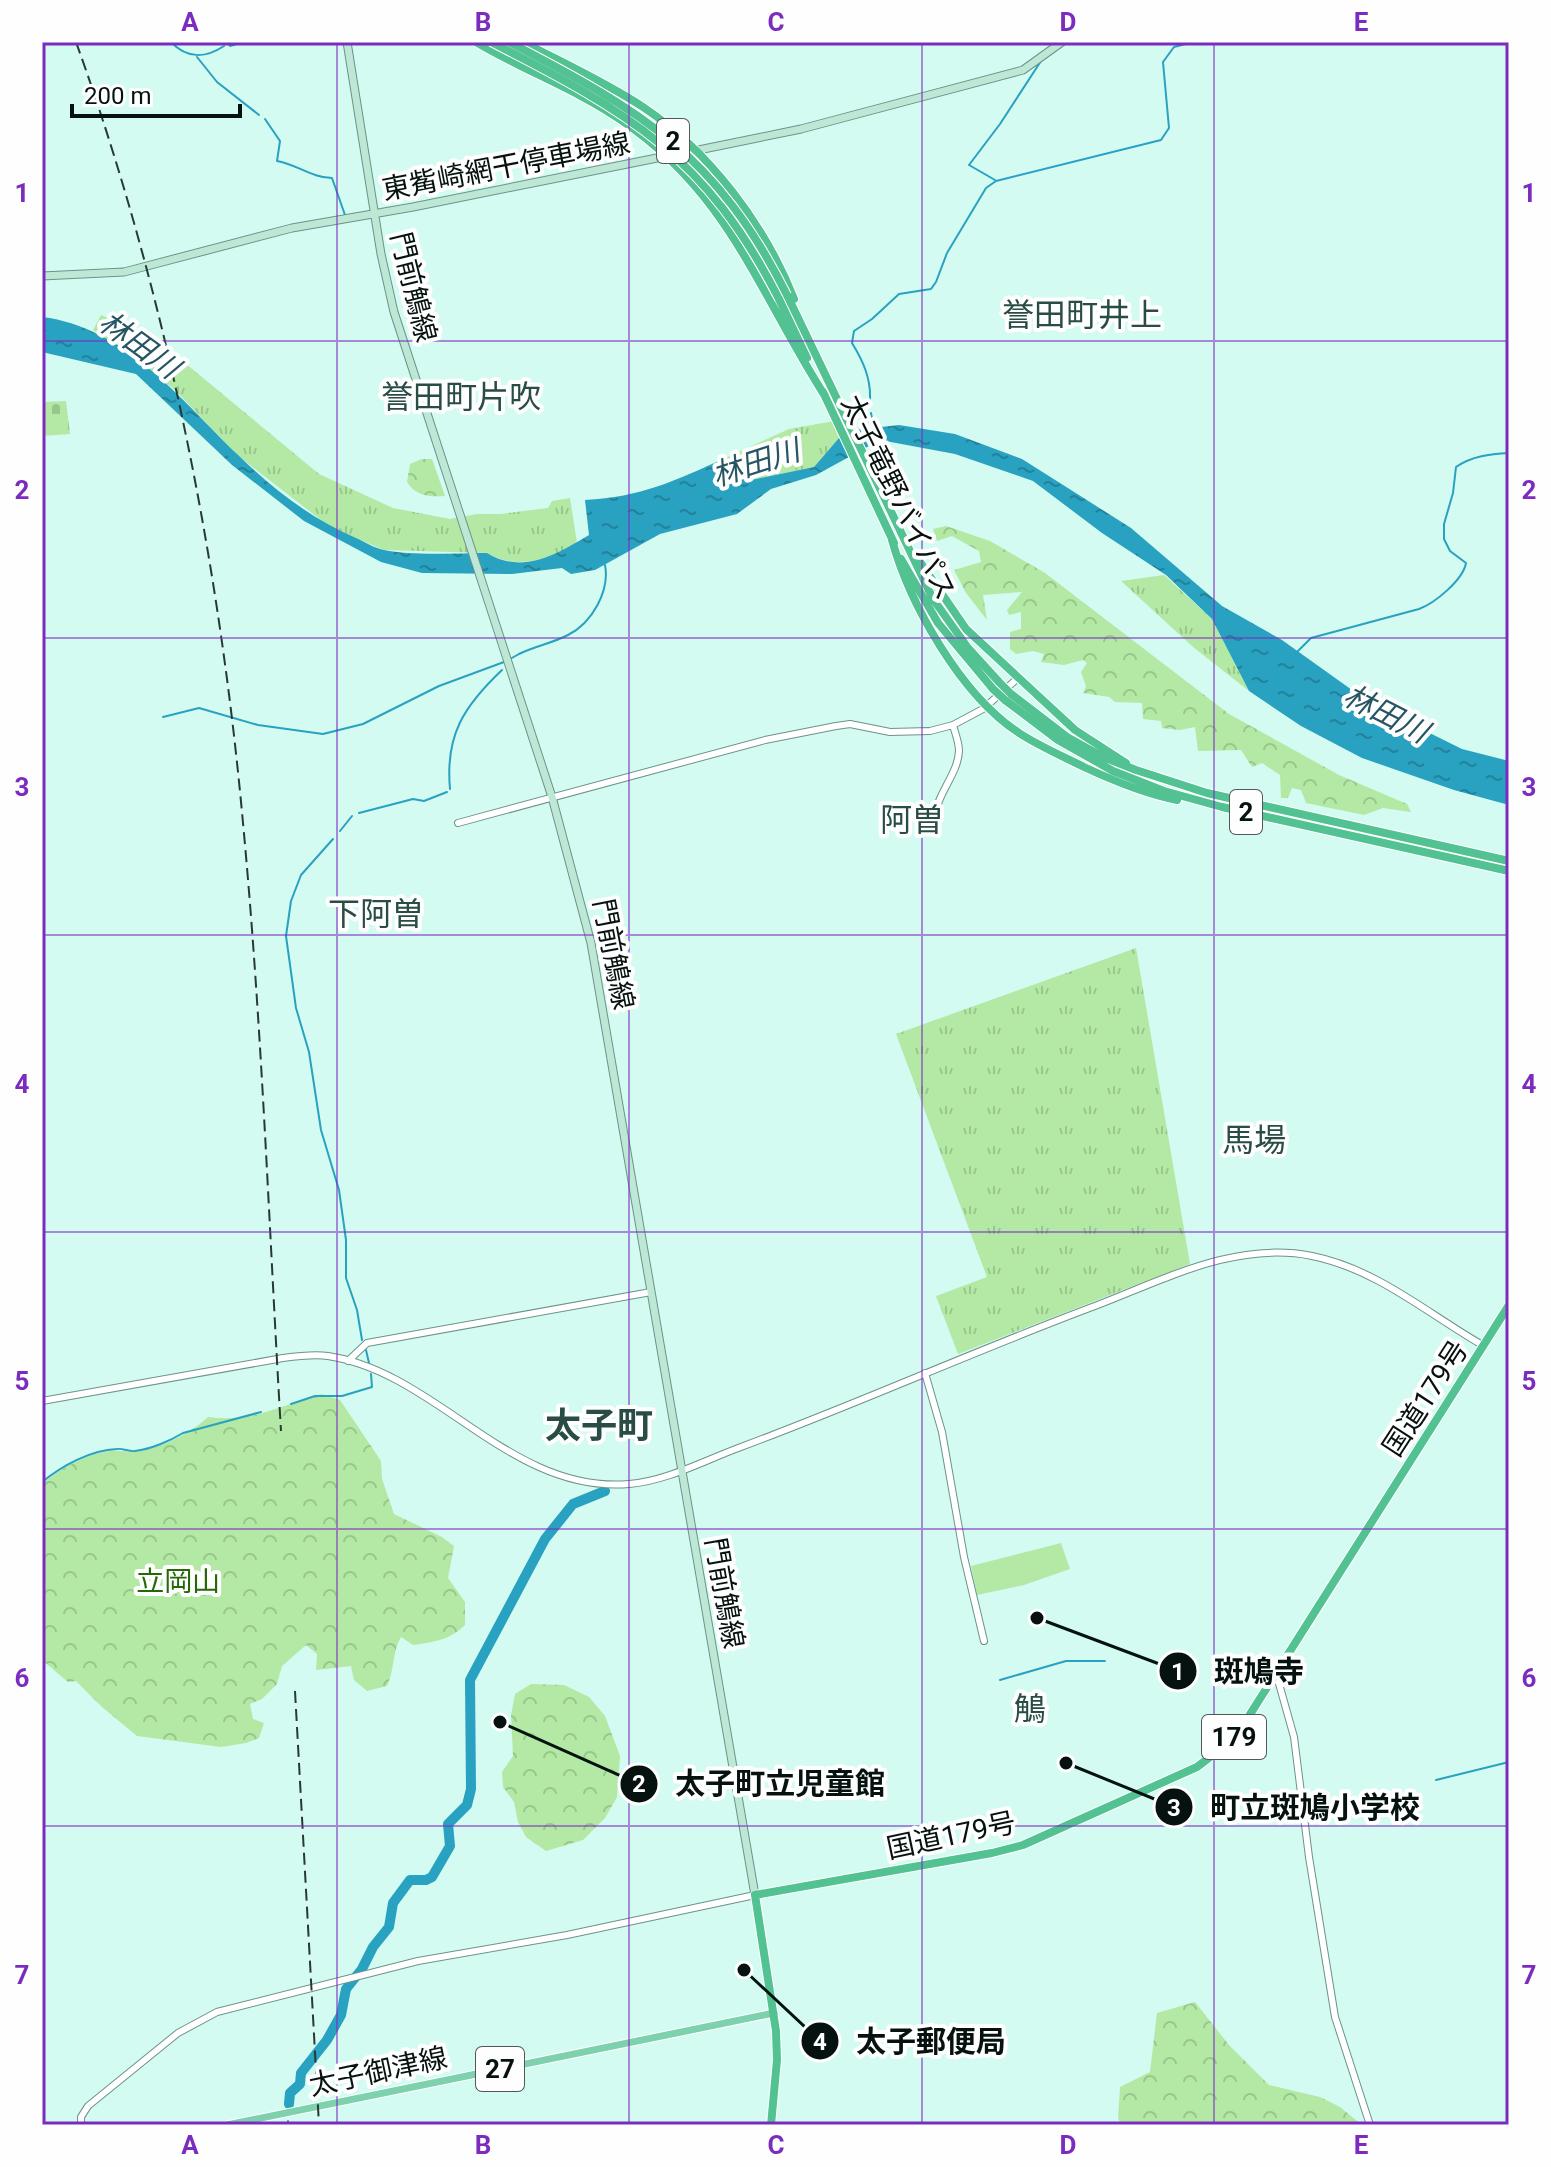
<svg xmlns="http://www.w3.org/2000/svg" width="1551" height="2167" font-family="Roboto,'Noto Sans JP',sans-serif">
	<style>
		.grass { fill: url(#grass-tufts) }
		.forest { fill: url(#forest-crowns) }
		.cemetery { fill: url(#cemetery-stones) }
		.green { fill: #b3e9a4 }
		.water { fill: url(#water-ripples) }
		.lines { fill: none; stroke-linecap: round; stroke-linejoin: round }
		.stream { stroke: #29a1c0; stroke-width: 2 }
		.river { stroke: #29a1c0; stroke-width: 10 }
		.tertiary-casing { stroke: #6d928a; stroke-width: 8 }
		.secondary-casing { stroke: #6d928a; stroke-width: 9 }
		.primary-casing { stroke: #fff; stroke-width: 9 }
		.trunk-casing { stroke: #fff; stroke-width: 10 }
		.tertiary { stroke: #fff; stroke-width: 6 }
		.secondary { stroke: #bee8d6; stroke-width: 7 }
		.primary { stroke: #7dd1ad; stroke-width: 7 }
		.trunk { stroke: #52c292; stroke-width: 8 }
		.rail { stroke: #283935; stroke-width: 2; stroke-dasharray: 12 6; stroke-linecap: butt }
		.trunk-bridge-casing { stroke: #fff; stroke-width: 10; stroke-linecap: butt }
		.trunk-bridge { stroke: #52c292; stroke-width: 8 }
		.grid { fill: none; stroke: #7b2cbf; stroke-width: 2; stroke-opacity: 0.55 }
		.labels { text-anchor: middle; stroke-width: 8; stroke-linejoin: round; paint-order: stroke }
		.shield { fill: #fefefe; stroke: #505957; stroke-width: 2 }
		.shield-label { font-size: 26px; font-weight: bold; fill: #05120f }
		.street-label { font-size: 28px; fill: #05120f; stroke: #fefefe }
		.park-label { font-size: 28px; fill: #246807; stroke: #fefefe }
		.water-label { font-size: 30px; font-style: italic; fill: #265563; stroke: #fefefe }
		.quarter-label { font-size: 32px; fill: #294d46; stroke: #fefefe }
		.district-label { font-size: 36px; font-weight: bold; fill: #294d46; stroke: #fefefe }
		.leader { fill: none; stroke: #05120f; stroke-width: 3 }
		.callout-dot { fill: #05120f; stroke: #fefefe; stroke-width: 3 }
		.mark-label { font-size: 24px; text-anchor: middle; font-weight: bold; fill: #fff }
		.callout-label { font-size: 30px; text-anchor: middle; font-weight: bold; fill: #05120f; stroke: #fefefe; stroke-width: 8; stroke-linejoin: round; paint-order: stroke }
		.neatline { fill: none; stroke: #7b2cbf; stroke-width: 3 }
		.grid-label { font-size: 26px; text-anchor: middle; font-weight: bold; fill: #7b2cbf }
	</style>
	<defs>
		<pattern id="grass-tufts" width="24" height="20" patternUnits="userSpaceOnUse" patternTransform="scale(2)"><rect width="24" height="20" fill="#b3e9a4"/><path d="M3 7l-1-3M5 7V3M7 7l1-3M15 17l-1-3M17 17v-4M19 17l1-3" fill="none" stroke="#98c78c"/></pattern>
		<pattern id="forest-crowns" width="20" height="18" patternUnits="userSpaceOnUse" patternTransform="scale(2)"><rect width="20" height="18" fill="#b3e9a4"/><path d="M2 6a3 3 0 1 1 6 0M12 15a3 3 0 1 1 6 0" fill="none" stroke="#98c78c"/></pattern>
		<pattern id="cemetery-stones" width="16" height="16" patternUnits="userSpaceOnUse" patternTransform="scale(2)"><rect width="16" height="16" fill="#b3e9a4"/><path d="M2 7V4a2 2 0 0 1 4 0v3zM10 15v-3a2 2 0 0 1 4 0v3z" fill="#98c78c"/></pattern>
		<pattern id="water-ripples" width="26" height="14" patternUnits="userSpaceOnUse" patternTransform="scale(2)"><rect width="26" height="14" fill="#29a1c0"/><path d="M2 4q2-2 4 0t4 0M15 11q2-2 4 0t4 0" fill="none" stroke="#21829a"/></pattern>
	</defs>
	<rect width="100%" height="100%" fill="#d3fbf2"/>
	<path class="grass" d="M101 315 140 333 179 358 319 474 393 508 450 519 477 514H501L548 508 552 501 570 498 577 543C549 559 518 571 487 553L384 550 330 527 237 455 174 389 93 330Z
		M840 420 845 431 814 467 746 481 725 458 789 429Z
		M1164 575 1212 619 1249 691 1193 647 1121 581Z
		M1136 948 1190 1264 958 1354 936 1296 987 1277 896 1034Z"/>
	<path class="forest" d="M422 459H432L445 496C428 497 416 496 407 482L410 464Z
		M946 526 990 541 1045 573 1229 714 1339 775 1407 804 1411 812 1383 808 1364 815 1306 803 1301 790 1292 788 1288 798H1281L1280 775 1262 763 1252 767 1241 750 1198 751 1195 727 1180 730 1162 728 1161 721 1143 719 1142 703 1115 702 1109 697 1083 693 1086 686 1081 672 1087 663 1083 660 1064 665 1041 662 1044 654 1033 651 1016 654 1010 649V632L1021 629V612L1009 615 1007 610 1022 592 983 595 987 620 966 593 954 570 981 562 979 551 952 536 937 541 933 529Z
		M322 1394 340 1400 381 1461 382 1479 394 1514 442 1537 454 1546 448 1578 465 1602V1625C450 1640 434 1642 413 1645L401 1637C392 1651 395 1669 387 1686L367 1691 354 1680 351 1666 316 1670 317 1654 306 1645 282 1666 277 1684 262 1699 250 1704 253 1719 264 1723 259 1738 246 1743 221 1747 137 1736 102 1707 76 1681 68 1682 42 1660V1484C60 1469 85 1454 110 1451 118 1450 127 1452 135 1452 159 1449 191 1433 208 1417 252 1423 281 1405 322 1394Z
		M531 1684 564 1685 589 1697 605 1716 620 1756 617 1797 605 1818 583 1840 546 1851 526 1837 518 1822 514 1802 503 1787 502 1772 513 1756 511 1715 515 1694Z
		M1195 2002 1229 2045 1269 2085 1320 2097 1340 2107 1362 2125H1122L1118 2119 1120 2087 1150 2072 1157 2013Z"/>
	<path class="cemetery" d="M66 401 70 434 42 436V402Z"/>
	<path class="green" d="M1061 1543 1070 1569 1024 1585 977 1595 971 1566Z"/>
	<path class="water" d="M42 317C125 327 181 400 237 454 272 488 311 519 356 538 365 542 374 548 384 550 411 556 459 553 487 553 523 575 557 554 589 535L585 500C641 497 675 481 725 458L746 481 814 467 845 431 899 425 955 434 1022 459 1131 528 1222 606 1282 640 1373 705 1462 749 1509 761V805L1454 790 1362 758 1301 726 1249 691 1212 619 1166 575 1102 533 1033 481 955 454 880 440 816 475 771 489 737 514 660 534 595 570 571 574 562 568 512 574 422 573 381 562 304 521 232 465 136 374 42 352Z"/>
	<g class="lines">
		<path class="stream" d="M171 42C187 59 206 58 224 46
			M227 42 230 46 244 42
			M197 57 217 82 259 115
			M265 119 280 141 277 161C296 164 312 178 332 178L345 215
			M995 180 969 165 1000 124 1041 61
			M870 400C871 378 863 361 852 343L854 331 872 319 899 294 931 289 936 282 947 253 986 188 996 181 1161 140 1169 128 1163 62 1174 47 1193 42
			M869 429 867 421 872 419 871 413
			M1297 652 1311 638 1419 609C1435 603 1463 580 1466 563L1450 551 1444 539V524L1453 493 1456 467C1472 456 1490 454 1509 453
			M519 654C535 646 553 643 568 635 592 623 610 591 605 565
			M510 659 519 654
			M163 717 199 708 258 725 323 734 363 724 439 686 504 662
			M450 789C445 735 464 706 502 670
			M359 813 413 799 424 801 447 792
			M340 831 352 816
			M333 839 301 875 291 901 286 936 296 1008 309 1052 321 1130 339 1190 346 1240V1278L357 1310 362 1340
			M366 1350 369 1363
			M291 1404 315 1396H342L372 1387 371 1374
			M42 1482C62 1466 90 1450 117 1449 123 1448 129 1452 135 1451 151 1449 170 1441 183 1433L261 1412
			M1000 1680 1066 1661H1105
			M1436 1780 1509 1762
			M288 2121V2125"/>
		<path class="river" d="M289 2104 290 2093 300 2084 301 2073 327 2040 341 2015 346 1989 362 1969 373 1947 389 1927 393 1903 410 1880H426L432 1877 450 1846 448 1824 467 1805 471 1789 470 1680 545 1539 573 1504 605 1491"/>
		<g class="tertiary-casing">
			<path id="tertiary" d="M935 820C935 795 958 775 959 751 959 742 955 733 953 725
				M458 823 765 740 836 726 850 724 890 732 930 731 953 725 983 709 1018 678
				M348 1361 367 1343 651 1292
				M925 1373 942 1432 964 1557 984 1641
				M42 1401 283 1358C298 1356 313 1354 328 1356 437 1372 510 1494 629 1484 667 1481 705 1460 741 1447 857 1404 970 1353 1087 1309 1158 1283 1233 1240 1312 1256 1377 1269 1428 1314 1484 1346
				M1276 1673 1294 1737 1309 1857 1335 2017 1370 2125
				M81 2125V2117L88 2106 178 2033 217 2012 418 1961 567 1935 755 1895"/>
		</g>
		<g class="secondary-casing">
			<path id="secondary" d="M347 42 381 254 394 312 552 797 591 943 755 1895
				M679 154 801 129 1023 70 1062 42
				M42 276 124 272 292 228 413 207 667 156"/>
		</g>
		<g class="primary-casing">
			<path id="primary" d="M227 2125 774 2013"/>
		</g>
		<g class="trunk-casing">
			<path id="trunk" d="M476 42C523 70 576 89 621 120 729 193 758 291 825 396
				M523 42C563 63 605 82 643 107 709 151 765 225 794 299
				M787 295 933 599 968 648 999 682
				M779 299 807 358
				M823 392 894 543
				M892 540C910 605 961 695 1019 733 1039 746 1062 756 1084 767 1114 781 1145 794 1177 800
				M901 559 938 623 993 689
				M918 559 966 629 1075 730 1126 763
				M1011 694 1067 737 1103 757 1136 770 1207 793 1509 861
				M1005 700 1058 740 1113 771 1164 791 1222 807 1509 871
				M771 2125 777 2060 776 2031 755 1895 992 1853 1023 1845 1197 1767 1227 1744 1249 1716 1509 1305"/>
		</g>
		<use href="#tertiary" class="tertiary"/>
		<use href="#secondary" class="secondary"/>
		<use href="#primary" class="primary"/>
		<use href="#trunk" class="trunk"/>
		<path class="rail" d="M76 42C166 292 219 559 243 823 262 1025 269 1229 281 1431
			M295 1691 319 2125"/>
		<g class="trunk-bridge-casing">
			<path id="trunk-bridge" d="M491 42C630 113 706 156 779 299
				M509 42C642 111 717 155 787 295
				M999 682 1011 694
				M993 689 1005 700"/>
		</g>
		<use href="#trunk-bridge" class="trunk-bridge"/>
	</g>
	<path class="grid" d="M337 42V2125M629 42V2125M922 42V2125M1214 42V2125M42 341H1509M42 638H1509M42 935H1509M42 1232H1509M42 1529H1509M42 1826H1509"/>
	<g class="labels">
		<g class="shield">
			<rect x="657" y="119" width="32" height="44" rx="6"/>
			<rect x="1230" y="790" width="32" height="44" rx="6"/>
			<rect x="1202" y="1715" width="64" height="44" rx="6"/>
			<rect x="476" y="2047" width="48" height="44" rx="6"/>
		</g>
		<g class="shield-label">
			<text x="673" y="150">2</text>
			<text x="1246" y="821">2</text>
			<text x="1234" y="1746">179</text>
			<text x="500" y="2078">27</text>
		</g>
		<g class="street-label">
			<text transform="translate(506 166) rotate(-11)" y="10">東觜崎網干停車場線</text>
			<text transform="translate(414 287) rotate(76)" y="10">門前鵤線</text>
			<text transform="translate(899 497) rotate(64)" y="10">太子竜野バイパス</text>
			<text transform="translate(614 954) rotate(79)" y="10">門前鵤線</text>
			<text transform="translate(1425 1398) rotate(-57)" y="10">国道179号</text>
			<text transform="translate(725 1593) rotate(80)" y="10">門前鵤線</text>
			<text transform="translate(951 1835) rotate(-12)" y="10">国道179号</text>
			<text transform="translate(378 2071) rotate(-12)" y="10">太子御津線</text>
		</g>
		<g class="park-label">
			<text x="178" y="1591">立岡山</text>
		</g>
		<g class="water-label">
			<text transform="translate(139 345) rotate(36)" y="10">林田川</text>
			<text transform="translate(756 463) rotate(-18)" y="10">林田川</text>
			<text transform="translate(1386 714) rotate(27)" y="10">林田川</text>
		</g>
		<g class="quarter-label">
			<text x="1082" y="326">誉田町井上</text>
			<text x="461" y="408">誉田町片吹</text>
			<text x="912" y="831">阿曽</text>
			<text x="376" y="925">下阿曽</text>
			<text x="1254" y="1151">馬場</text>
			<text x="1030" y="1720">鵤</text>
		</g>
		<g class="district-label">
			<text x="599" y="1438">太子町</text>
		</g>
	</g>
	<path class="leader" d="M1037 1618L1178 1671M500 1722L639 1784M1066 1763L1174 1807M744 1970L820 2041"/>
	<g class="callout-dot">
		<circle cx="1037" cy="1618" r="8"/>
		<circle cx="500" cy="1722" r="8"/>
		<circle cx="1066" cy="1763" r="8"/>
		<circle cx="744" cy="1970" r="8"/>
		<circle cx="1178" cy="1671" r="20"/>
		<circle cx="639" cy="1784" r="20"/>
		<circle cx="1174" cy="1807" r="20"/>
		<circle cx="820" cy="2041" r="20"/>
	</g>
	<g class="mark-label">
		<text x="1178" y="1680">1</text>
		<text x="639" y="1792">2</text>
		<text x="1174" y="1816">3</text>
		<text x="820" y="2050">4</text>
	</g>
	<g class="callout-label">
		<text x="1259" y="1682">斑鳩寺</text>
		<text x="780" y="1794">太子町立児童館</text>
		<text x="1315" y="1818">町立斑鳩小学校</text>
		<text x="931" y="2052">太子郵便局</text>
	</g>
	<rect width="1551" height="2167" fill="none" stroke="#fefefe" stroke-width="88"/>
	<path d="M72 104v12h168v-12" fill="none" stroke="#05120f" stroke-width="4"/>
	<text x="84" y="104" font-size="24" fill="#05120f" stroke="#fefefe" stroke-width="6" paint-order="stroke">200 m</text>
	<rect x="44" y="44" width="1463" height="2079" class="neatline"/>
	<g class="grid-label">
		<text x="190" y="31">A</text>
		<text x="483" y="31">B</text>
		<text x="776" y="31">C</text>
		<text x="1068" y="31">D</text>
		<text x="1361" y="31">E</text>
		<text x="22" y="202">1</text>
		<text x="1529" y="202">1</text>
		<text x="22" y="499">2</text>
		<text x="1529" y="499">2</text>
		<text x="22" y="796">3</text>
		<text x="1529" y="796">3</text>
		<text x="22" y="1093">4</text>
		<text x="1529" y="1093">4</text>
		<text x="22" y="1390">5</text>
		<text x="1529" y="1390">5</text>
		<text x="22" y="1687">6</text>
		<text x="1529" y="1687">6</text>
		<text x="22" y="1984">7</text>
		<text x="1529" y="1984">7</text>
		<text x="190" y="2154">A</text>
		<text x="483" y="2154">B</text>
		<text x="776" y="2154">C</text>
		<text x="1068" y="2154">D</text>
		<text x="1361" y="2154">E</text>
	</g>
</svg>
